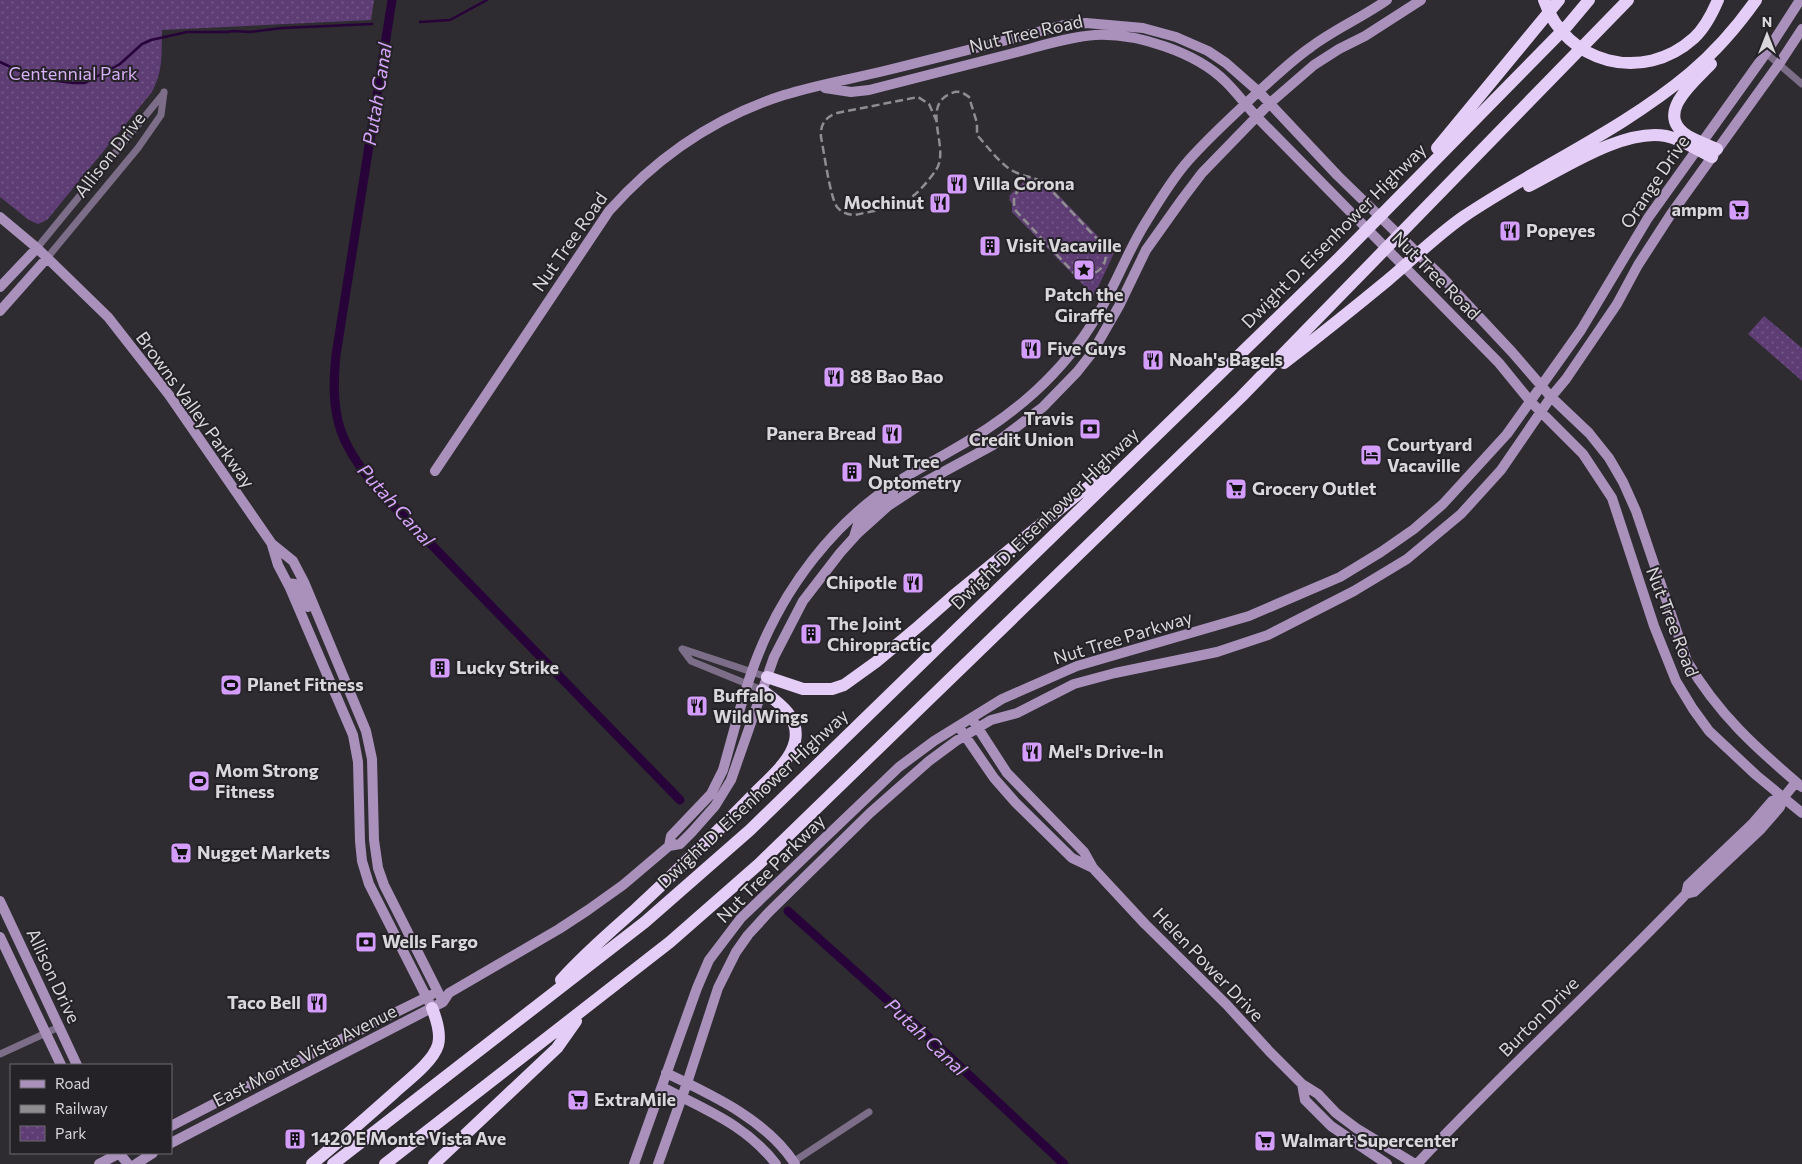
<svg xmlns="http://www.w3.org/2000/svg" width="1802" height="1164" font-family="Commissioner,sans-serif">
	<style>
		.park { fill: url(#park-dots) }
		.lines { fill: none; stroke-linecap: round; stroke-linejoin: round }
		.stream { stroke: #27033a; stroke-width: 2.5 }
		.canal { stroke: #27033a; stroke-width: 9 }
		.street { stroke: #7c6d88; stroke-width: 7 }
		.secondary { stroke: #a991bc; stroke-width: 10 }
		.highway { stroke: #e4cdf6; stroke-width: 12 }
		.rail { stroke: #8f8d90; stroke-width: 2.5; stroke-dasharray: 8 4; stroke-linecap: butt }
		.labels { text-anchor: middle; stroke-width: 4; stroke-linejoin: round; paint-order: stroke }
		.street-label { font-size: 18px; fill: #d9d7da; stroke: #242227 }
		.park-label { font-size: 18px; fill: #d8b0f5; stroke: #242227 }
		.poi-label { font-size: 18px; font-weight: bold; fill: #d9d7da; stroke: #242227; text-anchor: start }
		.water-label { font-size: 19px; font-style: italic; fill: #d8a5fc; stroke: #242227 }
	</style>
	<defs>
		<pattern id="park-dots" width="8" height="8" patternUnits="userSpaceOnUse" patternTransform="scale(1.25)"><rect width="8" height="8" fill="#5e3d74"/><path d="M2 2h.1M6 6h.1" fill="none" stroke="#745887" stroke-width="1.8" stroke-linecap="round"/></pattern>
	</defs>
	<rect width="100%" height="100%" fill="#2e2c30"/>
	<path class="park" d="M0 0H374L371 20 162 30C161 56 164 68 152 92L47 220 38 224 29 220 0 197Z
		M1029 177 1039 181 1042 178 1114 253 1094 296 1012 212V203L1009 200 1010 198 1009 196Z
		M1764 316 1802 348V381L1748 334Z"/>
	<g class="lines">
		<path class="stream" d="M420 22 450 20 487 0
			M0 62 17 70 50 80 73 83H85L120 64 142 44 151 40 187 32H227L233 31 250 32 282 28 372 24"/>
		<path class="canal" d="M392 0 336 355C329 421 341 446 383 495L680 800
			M788 911 923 1032 1064 1164"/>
		<path class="street" d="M1766 53 1802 84
			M37 248 164 93
			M47 258 138 148 161 115 164 92
			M682 649 691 661 762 690
			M683 649 767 677
			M0 1054 59 1027
			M793 1162 869 1112"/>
		<path class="secondary" d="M825 88 851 92 869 90C915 78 960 67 1006 55 1035 48 1066 37 1095 35 1137 33 1196 52 1226 82 1236 92 1246 105 1256 116L1499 363 1530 401 1583 454 1612 498 1654 626 1676 681 1693 709 1709 731 1756 775 1802 813
			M0 217 37 248 108 317 169 395 272 544 293 561 304 582 366 731 372 759 374 840 378 868 384 885 443 1002
			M0 287 37 248
			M0 311 47 258
			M435 471 609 211C656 158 715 117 784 95 816 85 851 79 884 71 944 56 1004 41 1064 25L1086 23 1143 28 1176 37 1208 51 1226 63 1259 92 1338 176 1439 274 1512 352 1551 397 1589 433 1609 458 1623 482 1636 511 1687 661C1718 714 1756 748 1802 787
			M854 537 858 524 892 494 894 489 892 485
			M272 545 278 565 290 588 353 735 358 762 360 841 362 861 369 884 432 1008
			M288 583 295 584 308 607
			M974 722 1007 773 1084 852 1093 868 1145 924 1227 1005 1269 1051 1302 1084 1318 1094 1336 1113 1356 1128 1415 1164
			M961 730 994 778 1015 802 1072 858 1093 868
			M669 846 671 836 711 794 723 770C734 732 743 692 758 655 785 587 833 524 894 484 912 472 930 463 949 452 987 431 1023 406 1053 374 1076 350 1095 322 1110 292 1122 269 1132 244 1146 222 1159 201 1172 179 1188 161 1210 136 1235 114 1259 91 1276 76 1292 60 1311 47 1335 29 1363 17 1387 0
			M1686 894 1694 892 1761 829 1780 807 1784 797 1796 782
			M0 901 77 1065
			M0 937 61 1065
			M666 1073C712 1095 767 1120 795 1164
			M1302 1084 1305 1100 1331 1126 1387 1164
			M662 1087C705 1110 745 1124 776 1164
			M171 1126 285 1067 431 995
			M171 1143 443 1002 449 993 559 929 588 910 623 885 669 846 680 844 692 832 715 806 731 780 774 657 803 601 840 553 858 533 888 506 923 483 993 445 1043 407 1077 372 1092 353 1119 306 1146 250 1183 198 1202 173 1270 103 1314 65 1339 49 1365 36 1421 0
			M119 1153 128 1164
			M99 1164 120 1153
			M136 1164 153 1153
			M634 1164 697 988 709 960 741 918 899 767 934 741 1002 699 1077 666 1249 616 1340 577 1381 552 1414 529 1443 504 1507 434 1581 330 1648 218 1766 53 1800 0
			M658 1164 687 1083 718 988 736 952 748 935 769 912 870 813 929 761 956 741 991 720 1017 713 1074 684 1115 673 1217 652 1268 635 1354 591 1407 559 1461 514 1501 470 1551 397 1566 379 1617 304 1638 265 1671 214 1779 64 1802 29
			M1417 1164C1504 1071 1598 986 1686 894L1688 885 1753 823 1772 801 1784 797"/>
		<path class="highway" d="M1544 0C1566 64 1643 84 1694 38 1705 28 1712 14 1718 0
			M1711 64C1694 82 1653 114 1688 136 1697 141 1707 145 1717 149
			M1437 148 1559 0
			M1529 186C1566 167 1625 128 1666 136 1682 139 1697 150 1712 157
			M1284 363C1319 336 1354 308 1388 280 1413 259 1436 236 1463 217 1537 167 1621 131 1690 73 1715 52 1737 27 1756 0
			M767 677 803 689H832L844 685 876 662 919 626 952 597 1078 494 1105 476
			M561 980C584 954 610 932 636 909 676 872 715 834 753 795 767 780 790 763 795 741 800 717 779 703 762 690
			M312 1164C340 1141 367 1117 394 1093 407 1081 433 1062 438 1045 441 1034 436 1018 432 1008
			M333 1164 645 922 750 830 1339 258 1568 25 1589 0
			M385 1164 670 942 759 864 1241 397 1628 0
			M434 1164 557 1048 576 1021"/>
		<path class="rail" d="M937 122 929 104 918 97 837 113C825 117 820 125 821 137 824 152 830 197 837 207 842 213 848 215 855 215 871 211 892 209 907 200 917 195 929 180 936 170 951 148 919 105 952 93 958 90 964 93 969 97L977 123V135C987 146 1001 165 1013 171 1030 180 1035 174 1051 190L1102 244C1114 264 1095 281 1074 273L1016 211C1007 190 1030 176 1047 187"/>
	</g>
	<defs>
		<g id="restaurant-square" transform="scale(1.125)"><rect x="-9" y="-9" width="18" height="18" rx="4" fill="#d49cfc" stroke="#242227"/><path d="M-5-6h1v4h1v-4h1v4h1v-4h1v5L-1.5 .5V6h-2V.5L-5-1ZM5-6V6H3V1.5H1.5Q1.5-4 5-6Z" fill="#111"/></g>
		<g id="supermarket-square" transform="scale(1.125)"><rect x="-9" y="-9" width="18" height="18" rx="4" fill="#d49cfc" stroke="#242227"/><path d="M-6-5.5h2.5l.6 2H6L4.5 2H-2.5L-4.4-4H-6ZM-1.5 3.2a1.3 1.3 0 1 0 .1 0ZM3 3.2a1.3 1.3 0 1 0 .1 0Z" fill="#111"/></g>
		<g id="building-square" transform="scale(1.125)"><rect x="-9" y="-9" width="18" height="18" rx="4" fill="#d49cfc" stroke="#242227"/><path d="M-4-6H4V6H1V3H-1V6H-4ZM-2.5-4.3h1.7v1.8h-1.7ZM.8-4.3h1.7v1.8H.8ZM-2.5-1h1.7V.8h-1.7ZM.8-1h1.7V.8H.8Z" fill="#111"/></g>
		<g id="sight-square" transform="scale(1.125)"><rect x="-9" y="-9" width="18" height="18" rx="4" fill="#d49cfc" stroke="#242227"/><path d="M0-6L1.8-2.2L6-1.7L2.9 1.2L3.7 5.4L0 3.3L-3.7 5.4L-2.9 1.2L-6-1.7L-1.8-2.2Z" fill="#111"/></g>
		<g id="bank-square" transform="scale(1.125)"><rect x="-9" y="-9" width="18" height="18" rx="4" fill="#d49cfc" stroke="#242227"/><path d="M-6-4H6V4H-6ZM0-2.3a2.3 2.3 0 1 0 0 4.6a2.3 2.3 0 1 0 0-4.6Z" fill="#111"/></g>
		<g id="hotel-square" transform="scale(1.125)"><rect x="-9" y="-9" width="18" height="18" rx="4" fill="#d49cfc" stroke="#242227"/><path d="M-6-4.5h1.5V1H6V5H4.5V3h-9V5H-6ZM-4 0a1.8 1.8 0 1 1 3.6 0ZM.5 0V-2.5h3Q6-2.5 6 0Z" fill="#111"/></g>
		<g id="stadium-square" transform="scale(1.125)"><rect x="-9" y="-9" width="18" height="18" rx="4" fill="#d49cfc" stroke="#242227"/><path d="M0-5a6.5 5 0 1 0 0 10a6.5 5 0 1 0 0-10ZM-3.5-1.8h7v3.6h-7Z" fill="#111"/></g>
	</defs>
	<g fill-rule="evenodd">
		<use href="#restaurant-square" x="957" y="184"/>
		<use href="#restaurant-square" x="940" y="203"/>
		<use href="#supermarket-square" x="1739" y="210"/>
		<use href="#restaurant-square" x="1510" y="231"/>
		<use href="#building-square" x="990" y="246"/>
		<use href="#sight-square" x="1084" y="270"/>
		<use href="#restaurant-square" x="1031" y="349"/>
		<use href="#restaurant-square" x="1153" y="360"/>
		<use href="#restaurant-square" x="834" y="377"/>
		<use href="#bank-square" x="1090" y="429"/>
		<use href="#restaurant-square" x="892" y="434"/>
		<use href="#hotel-square" x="1371" y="455"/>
		<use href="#building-square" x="852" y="472"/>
		<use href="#supermarket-square" x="1236" y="489"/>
		<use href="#restaurant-square" x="913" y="583"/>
		<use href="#building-square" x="811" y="634"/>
		<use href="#building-square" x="440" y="668"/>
		<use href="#stadium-square" x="231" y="685"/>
		<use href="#restaurant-square" x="697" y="706"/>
		<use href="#restaurant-square" x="1032" y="752"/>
		<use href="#stadium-square" x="199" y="781"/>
		<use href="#supermarket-square" x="181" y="853"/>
		<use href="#bank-square" x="366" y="942"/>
		<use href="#restaurant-square" x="317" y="1003"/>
		<use href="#supermarket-square" x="578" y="1100"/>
		<use href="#building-square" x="295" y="1139"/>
		<use href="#supermarket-square" x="1265" y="1141"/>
	</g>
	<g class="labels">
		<g class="street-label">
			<text transform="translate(1026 34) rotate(-13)" y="6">Nut Tree Road</text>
			<text transform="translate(110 155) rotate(-52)" y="6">Allison Drive</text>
			<text transform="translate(1655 182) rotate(-56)" y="6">Orange Drive</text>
			<text transform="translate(1334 236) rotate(-45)" y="6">Dwight D. Eisenhower Highway</text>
			<text transform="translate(570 242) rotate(-55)" y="6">Nut Tree Road</text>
			<text transform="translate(1436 276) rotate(45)" y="6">Nut Tree Road</text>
			<text transform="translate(195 410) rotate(54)" y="6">Browns Valley Parkway</text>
			<text transform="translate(1045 519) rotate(-44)" y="6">Dwight D. Eisenhower Highway</text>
			<text transform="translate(1672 622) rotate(69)" y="6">Nut Tree Road</text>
			<text transform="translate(1123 638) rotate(-17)" y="6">Nut Tree Parkway</text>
			<text transform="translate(753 799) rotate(-43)" y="6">Dwight D. Eisenhower Highway</text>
			<text transform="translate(771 869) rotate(-45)" y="6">Nut Tree Parkway</text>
			<text transform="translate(1208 965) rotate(46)" y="6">Helen Power Drive</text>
			<text transform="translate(53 976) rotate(65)" y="6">Allison Drive</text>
			<text transform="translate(1539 1017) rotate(-45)" y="6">Burton Drive</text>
			<text transform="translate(305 1056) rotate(-27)" y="6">East Monte Vista Avenue</text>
		</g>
		<g class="park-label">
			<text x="73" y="80">Centennial Park</text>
		</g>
		<g class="poi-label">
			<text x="973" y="190">Villa Corona</text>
			<text x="924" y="209" text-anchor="end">Mochinut</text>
			<text x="1723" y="216" text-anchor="end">ampm</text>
			<text x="1526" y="237">Popeyes</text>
			<text x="1006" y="252">Visit Vacaville</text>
			<text x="1084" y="301" text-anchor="middle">Patch the<tspan x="1084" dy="21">Giraffe</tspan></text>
			<text x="1047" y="355">Five Guys</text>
			<text x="1169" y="366">Noah's Bagels</text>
			<text x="850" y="383">88 Bao Bao</text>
			<text x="1074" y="425" text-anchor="end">Travis<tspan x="1074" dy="21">Credit Union</tspan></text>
			<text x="876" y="440" text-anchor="end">Panera Bread</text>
			<text x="1387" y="451">Courtyard<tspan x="1387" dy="21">Vacaville</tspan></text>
			<text x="868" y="468">Nut Tree<tspan x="868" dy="21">Optometry</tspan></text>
			<text x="1252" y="495">Grocery Outlet</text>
			<text x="897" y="589" text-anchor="end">Chipotle</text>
			<text x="827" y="630">The Joint<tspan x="827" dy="21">Chiropractic</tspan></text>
			<text x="456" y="674">Lucky Strike</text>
			<text x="247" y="691">Planet Fitness</text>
			<text x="713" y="702">Buffalo<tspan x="713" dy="21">Wild Wings</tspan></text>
			<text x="1048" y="758">Mel's Drive-In</text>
			<text x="215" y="777">Mom Strong<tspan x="215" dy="21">Fitness</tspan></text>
			<text x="197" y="859">Nugget Markets</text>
			<text x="382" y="948">Wells Fargo</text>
			<text x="301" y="1009" text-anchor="end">Taco Bell</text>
			<text x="594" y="1106">ExtraMile</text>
			<text x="311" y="1145">1420 E Monte Vista Ave</text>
			<text x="1281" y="1147">Walmart Supercenter</text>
		</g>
		<g class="water-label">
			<text transform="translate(377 94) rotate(-81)" y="7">Putah Canal</text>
			<text transform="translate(396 505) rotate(48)" y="7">Putah Canal</text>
			<text transform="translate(926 1037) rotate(43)" y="7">Putah Canal</text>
		</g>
	</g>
	<rect x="10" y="1064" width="162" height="90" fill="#242227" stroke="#6c6a6f"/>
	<rect x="20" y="1080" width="25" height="8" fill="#a991bc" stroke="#6c6a6f"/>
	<text x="55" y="1089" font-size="15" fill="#d9d7da">Road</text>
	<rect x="20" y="1105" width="25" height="8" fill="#8f8d90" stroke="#6c6a6f"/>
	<text x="55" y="1114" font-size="15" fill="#d9d7da">Railway</text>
	<rect x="20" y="1126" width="25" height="15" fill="url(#park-dots)" stroke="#6c6a6f"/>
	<text x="55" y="1139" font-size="15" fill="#d9d7da">Park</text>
	<g transform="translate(1767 35)" stroke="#242227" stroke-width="4" paint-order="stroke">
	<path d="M0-4L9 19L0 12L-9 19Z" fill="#d9d7da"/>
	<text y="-8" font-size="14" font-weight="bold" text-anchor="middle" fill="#d9d7da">N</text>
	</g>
</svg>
